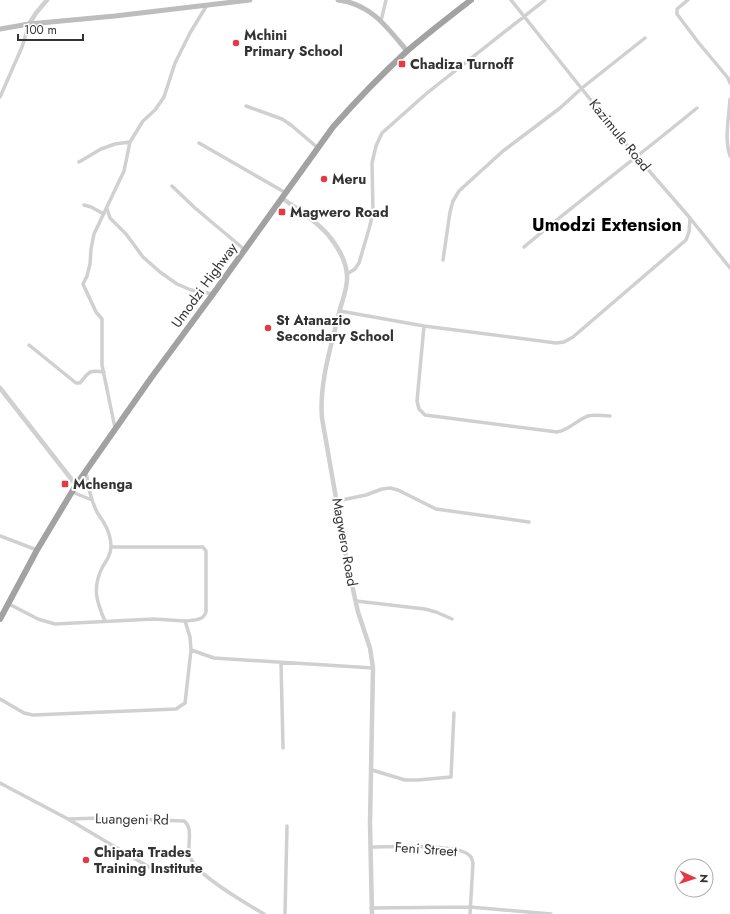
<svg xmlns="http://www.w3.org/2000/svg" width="730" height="914" font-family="Jost,sans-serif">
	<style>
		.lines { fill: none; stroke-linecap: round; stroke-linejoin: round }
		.minor { stroke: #d0d0d0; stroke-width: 3.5 }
		.tertiary { stroke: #d0d0d0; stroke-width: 4.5 }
		.secondary { stroke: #bdbdbd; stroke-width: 5 }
		.trunk { stroke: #a2a2a2; stroke-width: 6 }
		.poi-dot { fill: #e53a43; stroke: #fff; stroke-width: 1.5 }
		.labels { text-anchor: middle; stroke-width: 4; stroke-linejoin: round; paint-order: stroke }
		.poi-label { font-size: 14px; font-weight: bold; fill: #333; stroke: #fff; text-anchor: start }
		.street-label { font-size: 14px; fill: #333; stroke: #fff }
		.district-label { font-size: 18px; font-weight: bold; fill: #000; stroke: #fff }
	</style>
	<rect width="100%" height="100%" fill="#fff"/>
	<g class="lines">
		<path class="minor" d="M511 0 625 143 690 218 730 268
			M688 0 677 9V14L698 42 728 78 730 83
			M381 21 386 0
			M0 97 22 47 29 24
			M730 99C729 117 724 139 730 156
			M246 106 282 119 291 125 318 148
			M199 143 286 193
			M79 162 101 149 115 144 130 142
			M172 186 195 208 245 250
			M84 205 91 207 104 214
			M107 209 110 218 126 234 143 257 160 272 177 284 191 290 213 294
			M524 247C581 199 640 155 697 108
			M443 260 450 212 453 201 459 191 503 151 560 108 582 88 645 38
			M347 274 355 269 359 263 369 229 373 213 372 163 376 146 382 133 427 93 545 0
			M340 311 424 326 556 343 564 342 573 337 686 240 689 232 690 218
			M424 326 417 401 419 409 425 415 557 432C569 430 577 420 588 416 595 414 603 416 610 416
			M29 345 76 383H80C90 371 88 370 104 372
			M115 428 102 365V319L96 312 83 284 87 276 90 264 91 249 94 234 124 171 130 142 143 121 155 110 164 97 175 63 190 33 207 5
			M86 472C88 485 90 498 96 510 98 515 102 519 104 523 108 529 111 539 111 546 111 554 107 560 103 566 92 587 96 601 105 621
			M72 492 92 500
			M337 501 366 495 382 489 390 488 398 490 436 509 529 522
			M0 536 37 550
			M111 547H203L206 551V612C203 621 194 620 185 621
			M356 601 425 609 436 612 452 619
			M9 604 38 619 55 624 154 619 185 621 190 637 191 650 214 658 373 668
			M281 663 283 748
			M0 699 24 713 33 715 176 709 185 703 191 650
			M372 770 405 780H418L451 777 454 713
			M0 783 68 819 149 867
			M68 819 101 818 184 821C195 829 185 848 191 859 198 876 247 904 264 914
			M371 847C390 847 456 843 469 855 472 857 472 860 473 863L470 914
			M371 908 470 907 551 914
			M285 914 287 826"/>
		<path class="tertiary" d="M29 24 36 13 47 0
			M282 198C298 210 317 221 329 236 338 247 346 261 347 275 348 289 342 300 339 313 331 347 319 383 322 418L348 567 358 612 370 648 373 668 370 824 372 914
			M0 388 76 485"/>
		<path class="secondary" d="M338 0C371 4 387 27 407 51
			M0 29 29 24 115 16 250 0"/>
		<path class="trunk" d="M0 619 37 550 76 485 151 378 213 294 333 127C356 101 380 76 406 52 427 34 449 17 471 0"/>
	</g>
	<g class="poi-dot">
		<circle cx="236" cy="43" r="4"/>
		<rect x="398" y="60" width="8" height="8" rx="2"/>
		<circle cx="324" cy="179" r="4"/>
		<rect x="278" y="208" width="8" height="8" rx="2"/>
		<circle cx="268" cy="328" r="4"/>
		<rect x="61" y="480" width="8" height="8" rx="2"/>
		<circle cx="86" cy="860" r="4"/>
	</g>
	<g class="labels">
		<g class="poi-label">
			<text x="244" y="40">Mchini<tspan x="244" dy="16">Primary School</tspan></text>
			<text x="410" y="69">Chadiza Turnoff</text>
			<text x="332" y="184">Meru</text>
			<text x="290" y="217">Magwero Road</text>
			<text x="276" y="325">St Atanazio<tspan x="276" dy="16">Secondary School</tspan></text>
			<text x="73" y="489">Mchenga</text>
			<text x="94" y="857">Chipata Trades<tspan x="94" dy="16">Training Institute</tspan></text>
		</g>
		<g class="street-label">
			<text transform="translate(620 135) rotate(51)" y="5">Kazimule Road</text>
			<text transform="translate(204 285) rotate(-54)" y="5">Umodzi Highway</text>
			<text transform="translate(345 542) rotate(80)" y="5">Magwero Road</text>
			<text transform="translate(132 819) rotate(1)" y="5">Luangeni Rd</text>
			<text transform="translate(426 849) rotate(4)" y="5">Feni Street</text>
		</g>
		<g class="district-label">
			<text x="607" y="231">Umodzi Extension</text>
		</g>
	</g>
	<g transform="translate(694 878) rotate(93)"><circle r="19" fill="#ffffff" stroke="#adadad"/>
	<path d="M0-3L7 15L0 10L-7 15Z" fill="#e53a43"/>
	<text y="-6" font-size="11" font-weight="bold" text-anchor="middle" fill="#333333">N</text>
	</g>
	<path d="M18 34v6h65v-6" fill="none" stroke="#333333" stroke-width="2"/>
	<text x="24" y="34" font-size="12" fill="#333333" stroke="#ffffff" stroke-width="3" paint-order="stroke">100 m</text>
</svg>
